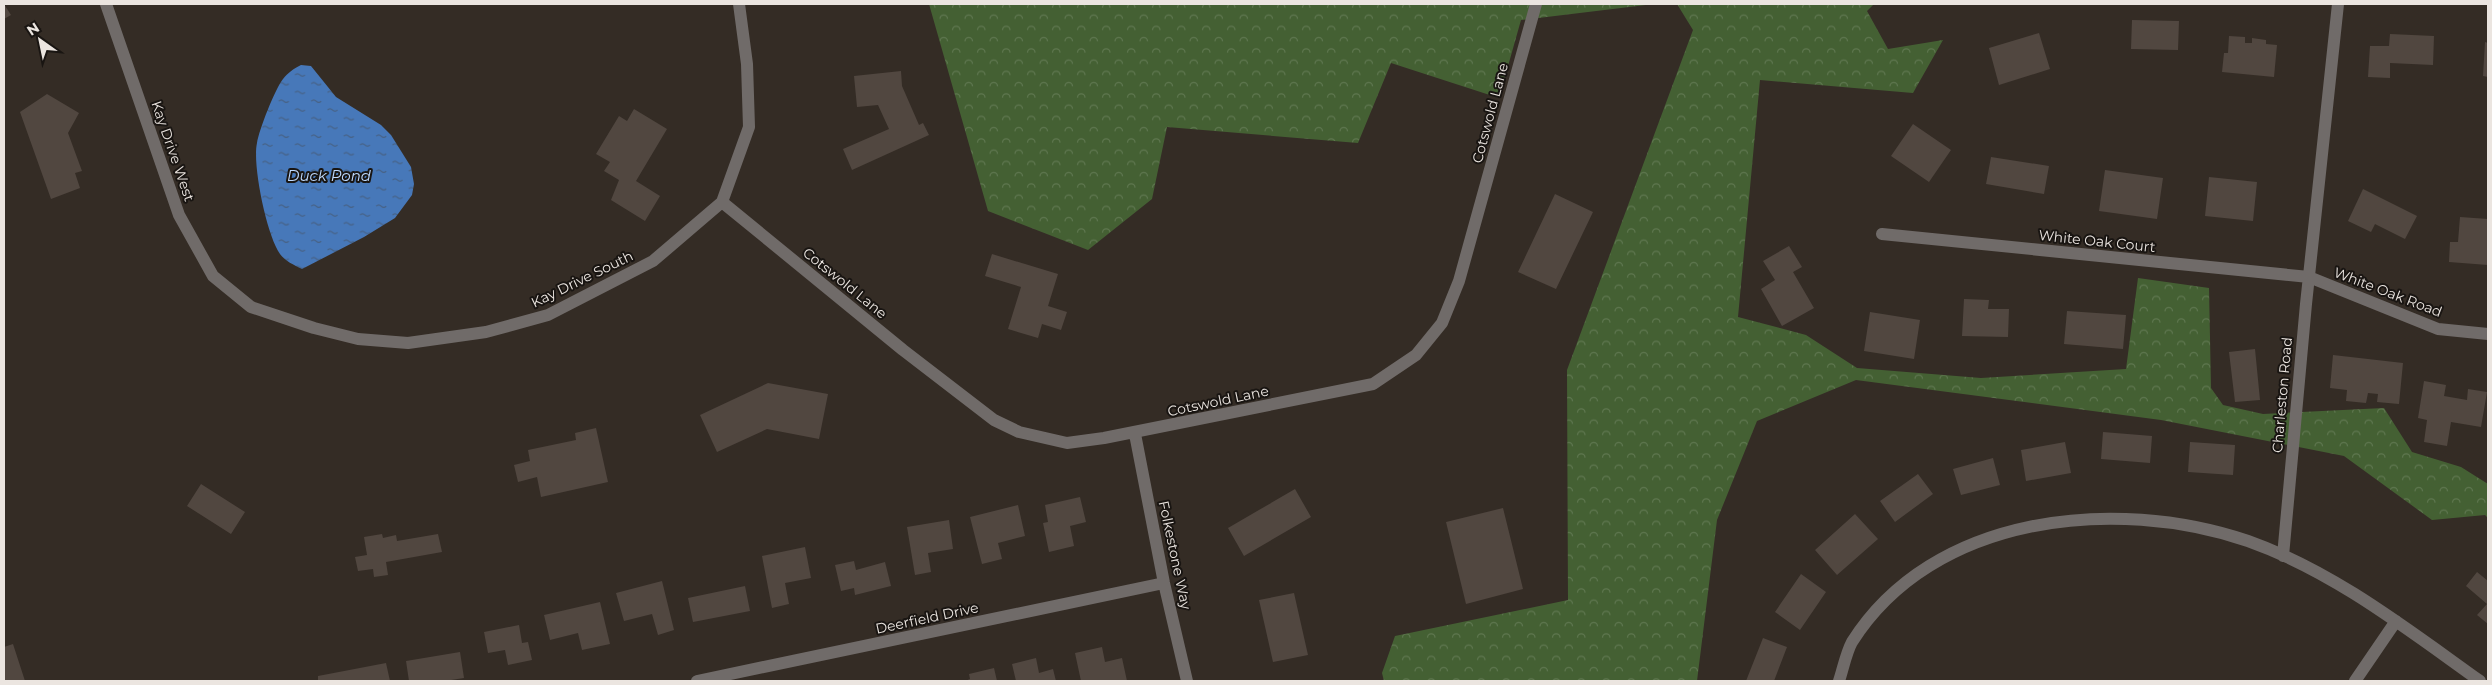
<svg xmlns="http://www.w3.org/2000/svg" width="2492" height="685" font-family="Montserrat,sans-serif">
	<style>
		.forest { fill: url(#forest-crowns) }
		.water { fill: url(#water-ripples) }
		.building { fill: #514740 }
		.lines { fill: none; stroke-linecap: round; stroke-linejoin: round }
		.minor { stroke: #706b69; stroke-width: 12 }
		.labels { text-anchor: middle; stroke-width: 4; stroke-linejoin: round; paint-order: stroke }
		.street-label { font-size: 14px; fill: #ebe5e0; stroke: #191512 }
		.water-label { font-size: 15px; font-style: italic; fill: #bed9fe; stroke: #191512 }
	</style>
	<defs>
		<pattern id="forest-crowns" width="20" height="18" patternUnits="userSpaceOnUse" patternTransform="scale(1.25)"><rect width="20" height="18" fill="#446033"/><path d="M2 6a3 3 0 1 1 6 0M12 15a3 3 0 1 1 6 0" fill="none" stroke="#5f7750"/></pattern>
		<pattern id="water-ripples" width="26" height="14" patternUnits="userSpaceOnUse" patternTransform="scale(1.25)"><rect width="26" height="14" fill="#4778b9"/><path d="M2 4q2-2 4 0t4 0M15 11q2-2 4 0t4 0" fill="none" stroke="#476184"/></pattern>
	</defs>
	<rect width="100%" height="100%" fill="#342c25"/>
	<path class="forest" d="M929 4H1654L1521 20 1499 98 1391 63 1358 143 1167 127 1152 199 1088 250 988 211Z
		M1677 4H1874L1867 11 1888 49 1943 40 1913 93 1760 80 1738 317 1806 335 1857 368 1981 378 2126 369 2138 278 2209 288 2211 388 2223 405 2263 414 2384 408 2412 452 2461 467 2488 484V518L2485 515 2432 520 2344 456 2161 420 1856 380 1757 421 1717 520 1697 681H1384L1382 673 1395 636 1568 600 1567 370 1693 30Z"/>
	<path class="water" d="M301 65 311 66 336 97 381 125 391 135 411 167 414 184 412 195 395 218 364 237 302 269C294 265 285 261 280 254 267 236 252 165 257 143 259 130 275 89 283 79 288 73 293 69 301 65Z"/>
	<path class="building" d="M4 4 11 15 4 19Z
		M2132 20 2179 21 2178 50 2131 49Z
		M2039 33 2050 69 1999 85 1989 48Z
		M2390 34 2434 36 2433 65 2390 63V78L2368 77 2370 46H2389Z
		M2229 36 2245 37V43H2252V38L2266 40V44L2277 45 2274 77 2222 72 2224 53H2228Z
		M2485 42 2488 43V77L2483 76Z
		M901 71 902 86 919 125 923 123 929 135 852 170 843 149 889 129 878 105 857 107 854 76Z
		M47 94 79 113 68 133 82 171 75 173 80 188 51 199 20 112Z
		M634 109 667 129 636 181 660 196 645 221 611 200 619 180 604 171 610 162 596 154 619 116 627 121Z
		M1913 124 1951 150 1929 182 1891 156Z
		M1991 157 2049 166 2044 194 1986 184Z
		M2105 170 2163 178 2157 219 2099 211Z
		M2209 177 2257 182 2253 221 2205 216Z
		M2363 189 2417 216 2405 239 2375 224 2371 232 2348 221Z
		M1555 194 1593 212 1556 289 1518 272Z
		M2460 217 2488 219V265L2449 262 2450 242H2458Z
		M1789 246 1802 267 1793 272 1814 308 1782 326 1761 289 1775 280 1763 261Z
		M992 254 1058 274 1048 306 1067 312 1061 330 1042 324 1038 338 1008 329 1021 287 985 276Z
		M1964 299 1989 300 1988 309H2009L2008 337 1962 336Z
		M2067 311 2126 315 2123 349 2064 344Z
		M1870 312 1920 320 1914 359 1864 351Z
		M2255 349 2260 400 2235 402 2229 352Z
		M2333 355 2403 363 2399 404 2377 402 2378 394 2368 393 2366 403 2346 401 2347 390 2330 388Z
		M2424 381 2446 385 2444 396 2467 400 2468 389 2487 392 2481 427 2451 422 2447 446 2424 442 2427 420 2418 418Z
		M768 383 828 394 819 439 767 429 717 452 700 415Z
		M596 428 608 482 541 497 537 477 518 482 514 465 530 461 528 450 576 440 575 433Z
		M2103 432 2152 436 2150 463 2101 459Z
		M2065 442 2071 473 2026 481 2021 450Z
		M2190 442 2235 445 2233 475 2188 472Z
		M1993 458 2000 485 1961 495 1953 469Z
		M1918 474 1933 494 1895 522 1880 501Z
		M201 484 245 512 231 534 187 506Z
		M1295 489 1311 517 1244 556 1228 528Z
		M1080 497 1086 522 1070 526 1074 546 1049 552 1043 523 1048 522 1045 505Z
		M1018 505 1025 536 998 543 1002 559 982 564 970 517Z
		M1503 508 1523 589 1466 604 1446 522Z
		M1855 514 1878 539 1837 575 1815 550Z
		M949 520 953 549 928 553 931 572 915 575 907 527Z
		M382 534 383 538 396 535 397 541 438 534 442 552 386 562 388 575 374 577 373 569 358 571 355 557 367 555 364 537Z
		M805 547 811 578 785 583 789 604 772 608 762 556Z
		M854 561 856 570 885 562 891 586 855 595 854 588 841 591 835 565Z
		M2477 572 2488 581V624L2477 615 2487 604 2466 586Z
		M1801 574 1826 592 1800 630 1775 612Z
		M662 581 674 630 658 635 652 614 624 621 616 593Z
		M745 586 750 611 693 622 688 598Z
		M1294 593 1308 655 1273 662 1259 600Z
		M600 602 610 644 582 650 578 633 550 640 544 615Z
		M519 625 522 643 528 642 532 660 508 665 505 650 488 653 484 632Z
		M1763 638 1787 647 1774 681H1746Z
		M13 644 25 681H4V647Z
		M1102 647 1105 662 1122 658 1127 681H1081L1075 653Z
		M460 652 464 678 445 681H409L406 661Z
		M1036 658 1039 673 1053 669 1056 681H1016L1012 664Z
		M386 663 390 681H318V676Z
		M994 668 997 681H965L970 679 969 674Z"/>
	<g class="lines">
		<path class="minor" d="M106 4 179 215 213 276 251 307 314 328 358 339 408 343 486 332 548 315 653 261 722 202 749 127 747 64 739 4
			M722 202 903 350 994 420 1019 432 1067 443 1104 438 1373 384 1416 355 1442 323 1459 281 1536 4
			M1882 234 2309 277 2438 329 2488 334
			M1135 434 1164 583 1187 681
			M2283 556 2306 304 2338 4
			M697 681 1164 583
			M1839 681C1843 669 1846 653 1852 642 1933 514 2115 496 2248 541 2333 571 2407 629 2480 681
			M2355 681 2396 621"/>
	</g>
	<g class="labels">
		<g class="street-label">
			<text transform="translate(1490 113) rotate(-75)" y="5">Cotswold Lane</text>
			<text transform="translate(173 151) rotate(71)" y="5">Kay Drive West</text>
			<text transform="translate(2097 241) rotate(6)" y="5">White Oak Court</text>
			<text transform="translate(582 279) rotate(-26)" y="5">Kay Drive South</text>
			<text transform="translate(845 283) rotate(39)" y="5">Cotswold Lane</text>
			<text transform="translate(2388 292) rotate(21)" y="5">White Oak Road</text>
			<text transform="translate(2282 395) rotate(-85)" y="5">Charleston Road</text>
			<text transform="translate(1218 401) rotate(-12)" y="5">Cotswold Lane</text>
			<text transform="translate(1175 555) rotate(78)" y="5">Folkestone Way</text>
			<text transform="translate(927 618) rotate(-12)" y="5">Deerfield Drive</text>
		</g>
		<g class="water-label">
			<text x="329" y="181">Duck Pond</text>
		</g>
	</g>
	<rect width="2492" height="685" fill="none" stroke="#ebe5e0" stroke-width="10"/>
	<g transform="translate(40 40) rotate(327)" stroke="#191512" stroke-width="4" paint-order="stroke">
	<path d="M0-4L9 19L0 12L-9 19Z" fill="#ebe5e0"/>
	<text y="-8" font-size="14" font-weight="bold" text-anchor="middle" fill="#ebe5e0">N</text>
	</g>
</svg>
